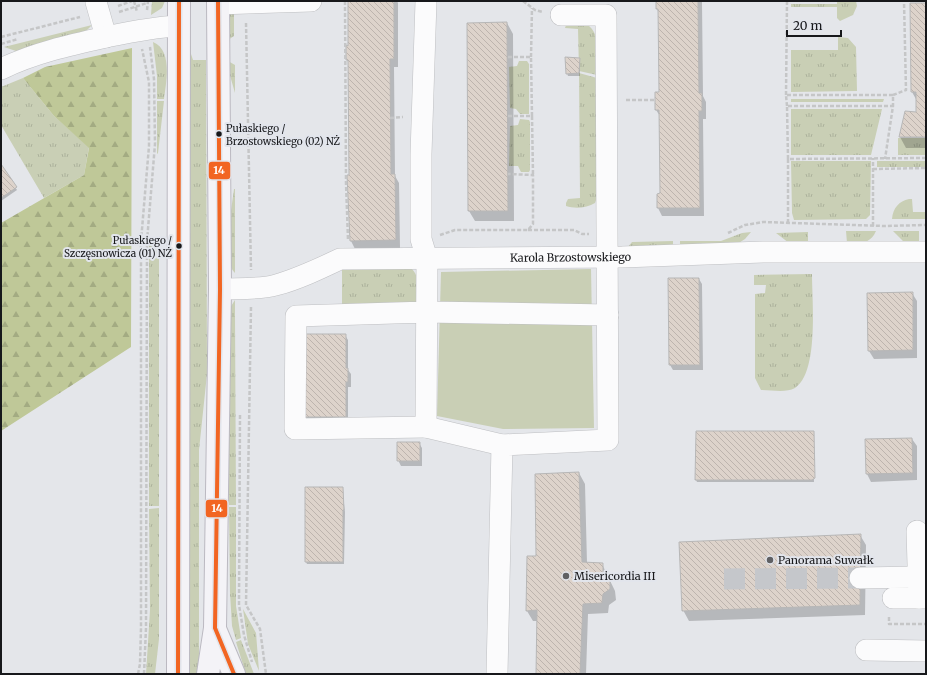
<svg xmlns="http://www.w3.org/2000/svg" width="927" height="675" font-family="Merriweather,serif">
	<style>
		.grass { fill: url(#grass-tufts) }
		.forest { fill: url(#forest-firs) }
		.park { fill: #c9cfb5 }
		.shadow { fill: #0003 }
		.building { fill: url(#building-back-hatch); stroke: #b7b7b7 }
		.lines { fill: none; stroke-linecap: round; stroke-linejoin: round }
		.minor-tunnel { stroke: #c5c7cb; stroke-width: 21; stroke-dasharray: 21 10; stroke-linecap: butt }
		.minor-casing { stroke: #bebfc2; stroke-width: 22 }
		.major-casing { stroke: #bbb9c1; stroke-width: 24 }
		.path { stroke: #c5c6c7; stroke-width: 2.5; stroke-dasharray: 4 2; stroke-linecap: butt }
		.minor { stroke: #fbfbfc; stroke-width: 21 }
		.major { stroke: #f4f3f7; stroke-width: 22 }
		.bus-1-casing { stroke: #e2e5ec; stroke-width: 7 }
		.bus-1 { stroke: #f26522; stroke-width: 4 }
		.bus-dot { fill: #17181b; stroke: #e2e5ec; stroke-width: 1.5 }
		.poi-dot { fill: #5f6063; stroke: #e2e5ec; stroke-width: 1.5 }
		.labels { text-anchor: middle; stroke-width: 4; stroke-linejoin: round; paint-order: stroke }
		.bus-label { font-size: 10px; fill: #17181b; stroke: #e2e5ec; text-anchor: start }
		.street-label { font-size: 11px; fill: #17181b; stroke: #e2e5ec }
		.poi-label { font-size: 11px; fill: #17181b; stroke: #e2e5ec; text-anchor: start }
		.line-badge { stroke: #e2e5ec; stroke-width: 1.5 }
		.badge-label { font-size: 11px; text-anchor: middle; font-weight: bold; fill: #fff }
	</style>
	<defs>
		<pattern id="grass-tufts" width="24" height="20" patternUnits="userSpaceOnUse"><rect width="24" height="20" fill="#c9cfb5"/><path d="M3 7l-1-3M5 7V3M7 7l1-3M15 17l-1-3M17 17v-4M19 17l1-3" fill="none" stroke="#acb19b"/></pattern>
		<pattern id="forest-firs" width="22" height="20" patternUnits="userSpaceOnUse"><rect width="22" height="20" fill="#bfc898"/><path d="M5 1l3.5 6h-7zM16 11l3.5 6h-7z" fill="#a3ab82"/></pattern>
		<pattern id="building-back-hatch" width="6" height="6" patternUnits="userSpaceOnUse"><rect width="6" height="6" fill="#ddd3cb"/><path d="M-1 5l2 2M0 0l6 6M5-1l2 2" fill="none" stroke="#bdb4ae"/></pattern>
	</defs>
	<rect width="100%" height="100%" fill="#e4e6ea"/>
	<path class="grass" d="M152 1H165L162 8 151 15Z
		M837 1H856L857 6 853 15 840 21 837 18V7H791V4H837Z
		M234 9V36L228 40 227 13Z
		M586 24C602 32 597 60 597 75L579 71 578 29 565 28 566 25Z
		M92 25 86 31 16 51 4 47Z
		M190 32 191 54 193 60H206L207 374 199 450V674H189L188 33Z
		M838 37 848 38 856 47 857 91 791 92V50H838Z
		M153 42C173 50 166 83 164 99H157V76Z
		M228 61 235 65V93L229 72Z
		M519 61H527L529 64V114H520L516 109 510 108 509 67 517 66Z
		M579 73 597 78 598 194 595 203C587 208 575 209 566 206V203L568 199 580 198Z
		M23 78 54 116 89 147 84 175 44 198 1 125V87Z
		M791 99H884L883 102H791Z
		M157 101H164L158 153 157 154Z
		M791 109H882L871 155H791Z
		M520 119 529 120 530 122V170L529 172H521L518 166H509L510 126 518 125Z
		M898 138H925V155H898Z
		M791 161H871L870 215 866 219 794 220 792 213Z
		M877 161H926V167H877Z
		M234 189H235V273C222 262 232 206 234 189Z
		M909 199H912L913 212H926V219H892C893 208 899 201 909 199Z
		M846 231H876C870 245 859 243 847 243Z
		M893 231H919V242H904Z
		M751 232 745 239 734 246 680 247V241H721L742 233Z
		M808 232V243H789L776 233Z
		M673 241V247H628L632 242Z
		M149 242 159 243V506H149Z
		M342 268 412 269C421 278 418 295 418 307L342 305Z
		M812 274C812 300 819 373 795 388 786 393 772 390 761 390L755 378V294L765 293 766 285H754V275Z
		M235 300V315L236 505H229L228 311Z
		M229 507H236V606L241 638 236 640 232 626 230 593Z
		M159 508V639L155 674H146L150 610 149 509Z
		M243 609 256 633 259 671 248 644Z
		M241 640 254 674H246L245 671 236 642Z"/>
	<path class="forest" d="M132 48 131 347 1 431V223L84 175 89 148 54 116 23 78 45 67Z"/>
	<path class="park" d="M591 269 594 428 503 429 437 416 441 272Z"/>
	<path class="shadow" d="M349 1H397L398 3V67H394L395 176 399 183 400 248 355 249 351 241 349 63 347 60V46L349 47Z
		M657 1 702 2 703 96 706 102V119H703L704 216H662L658 208V195L661 194 660 116 656 110 660 93 659 13 657 9Z
		M926 4V148H906L900 137 906 112 917 113V101L912 92Z
		M507 23 513 34 514 221H475L469 211Z
		M580 59V76H568L567 73Z
		M1 166 17 190 1 201Z
		M669 278 699 279 702 284 703 370H673L670 365Z
		M912 293 917 301V358L874 359 869 351Z
		M345 335 348 340V370L351 374V387H348V422H309L306 417Z
		M813 433 814 482H697L696 480Z
		M912 439 917 446V480L871 482 867 474Z
		M419 443 422 448V466H401L398 460Z
		M579 473 585 484 587 563 602 564 615 591 616 600 609 605 608 613 588 614 586 674H537V621H533L527 611 537 557Z
		M342 488 345 512 344 564H307L306 562Z
		M860 535 866 545 865 615 689 621 683 610Z"/>
	<path class="building" d="M348 1H394V59H390L391 174H395L396 240 350 241 347 175H349L348 60H346V45L348 46Z
		M656 1H698L699 93H702V111H699L700 208H657V194L660 193 659 110H655V92H659L658 9H656Z
		M910 3H926V137H899L905 111 916 112V92H911Z
		M507 22 508 211H468L467 23Z
		M565 57 580 58 579 73 566 74Z
		M1 164 17 187 1 198Z
		M668 278H699L700 365H669Z
		M913 292V350L868 351 867 293Z
		M306 334H346V368H348V382H346V417H305Z
		M696 431H814L815 478 812 480H695Z
		M912 438 913 473 866 474 865 439Z
		M397 442H420V461H397Z
		M579 472 582 562 603 563V573L610 579V589L603 594 602 603 583 604 580 674H536L537 610 526 611 527 556H536L535 474Z
		M305 487H343L344 510H343V562H305Z
		M861 534 860 605 682 611 679 542Z"/>
	<g class="lines">
		<path class="minor-tunnel" d="M724 579 860 578"/>
		<g class="minor-casing">
			<g id="minor">
				<path d="M426 1 421 154V239L427 259 426 427 295 429 296 316 427 312 608 315"/>
				<path d="M96 2 106 37"/>
				<path d="M218 4 311 1"/>
				<path d="M1 69C34 53 70 45 106 37 130 32 153 27 178 26"/>
				<path id="s1" d="M220 289C238 288 258 290 276 285 298 279 319 269 340 259L622 257 763 252H926"/>
				<path d="M426 427 502 445"/>
				<path d="M917 531 919 598"/>
				<path d="M860 578 918 577"/>
				<path d="M893 598H926"/>
				<path d="M866 650 926 651"/>
				<path d="M497 674 502 445 608 440 606 15H561"/>
			</g>
		</g>
		<g class="major-casing">
			<path id="major" d="M215 629 234 674
				M178 674 179 1
				M208 674 215 628 220 289 218 1"/>
		</g>
		<path class="path" d="M134 1 137 12
			M345 1 346 183 348 240
			M523 1 535 10 543 12
			M118 6 132 1
			M147 10 148 1
			M119 12 147 3
			M246 23 251 270
			M1 37 80 17
			M1 44 18 39
			M508 57H531L532 116
			M531 57 532 8
			M786 95 787 1
			M893 95 906 90 904 1
			M626 100H655
			M787 106 786 95H893V106
			M508 116H532L533 175
			M390 118 403 117
			M788 159 787 106H893L885 159
			M873 169 926 168
			M788 223V159L926 158
			M873 226V158
			M528 230H574L582 234H589
			M728 233 745 225 763 222 884 226 926 225
			M440 235 455 230H528L533 224V175L508 174
			M251 307 246 605 260 629 266 674
			M240 415 239 605 244 635 252 662
			M889 617V624H926
			M138 674 140 664 141 628V241L149 146V82L142 49
			M144 674 146 628 147 241 155 144 154 79 150 47"/>
		<use href="#minor" class="minor"/>
		<use href="#major" class="major"/>
		<g class="bus-1-casing">
			<path id="bus-1" d="M218 1 220 289 215 628 234 674
				M178 674 179 1"/>
		</g>
		<use href="#bus-1" class="bus-1"/>
	</g>
	<g class="bus-dot">
		<circle cx="219" cy="134" r="3.5"/>
		<circle cx="179" cy="246" r="3.5"/>
	</g>
	<g class="poi-dot">
		<circle cx="770" cy="560" r="4"/>
		<circle cx="566" cy="576" r="4"/>
	</g>
	<g class="labels">
		<g class="bus-label">
			<text x="226" y="132">Pułaskiego /<tspan x="226" dy="13">Brzostowskiego (02) NŻ</tspan></text>
			<text x="172" y="244" text-anchor="end">Pułaskiego /<tspan x="172" dy="13">Szczęsnowicza (01) NŻ</tspan></text>
		</g>
		<g class="street-label">
			<text dy="4" stroke="none"><textPath href="#s1" startOffset="356">Karola Brzostowskiego</textPath></text>
		</g>
		<g class="poi-label">
			<text x="778" y="564">Panorama Suwałk</text>
			<text x="574" y="580">Misericordia III</text>
		</g>
	</g>
	<g class="line-badge">
		<rect x="208" y="161" width="23" height="19" rx="4" fill="#f26522"/>
		<rect x="205" y="499" width="23" height="19" rx="4" fill="#f26522"/>
	</g>
	<g class="badge-label">
		<text x="219" y="174">14</text>
		<text x="217" y="512">14</text>
	</g>
	<rect width="927" height="675" fill="none" stroke="#17181b" stroke-width="4"/>
	<path d="M787 30v6h54v-6" fill="none" stroke="#17181b" stroke-width="2"/>
	<text x="793" y="30" font-size="12" fill="#17181b" stroke="#e2e5ec" stroke-width="3" paint-order="stroke">20 m</text>
</svg>
